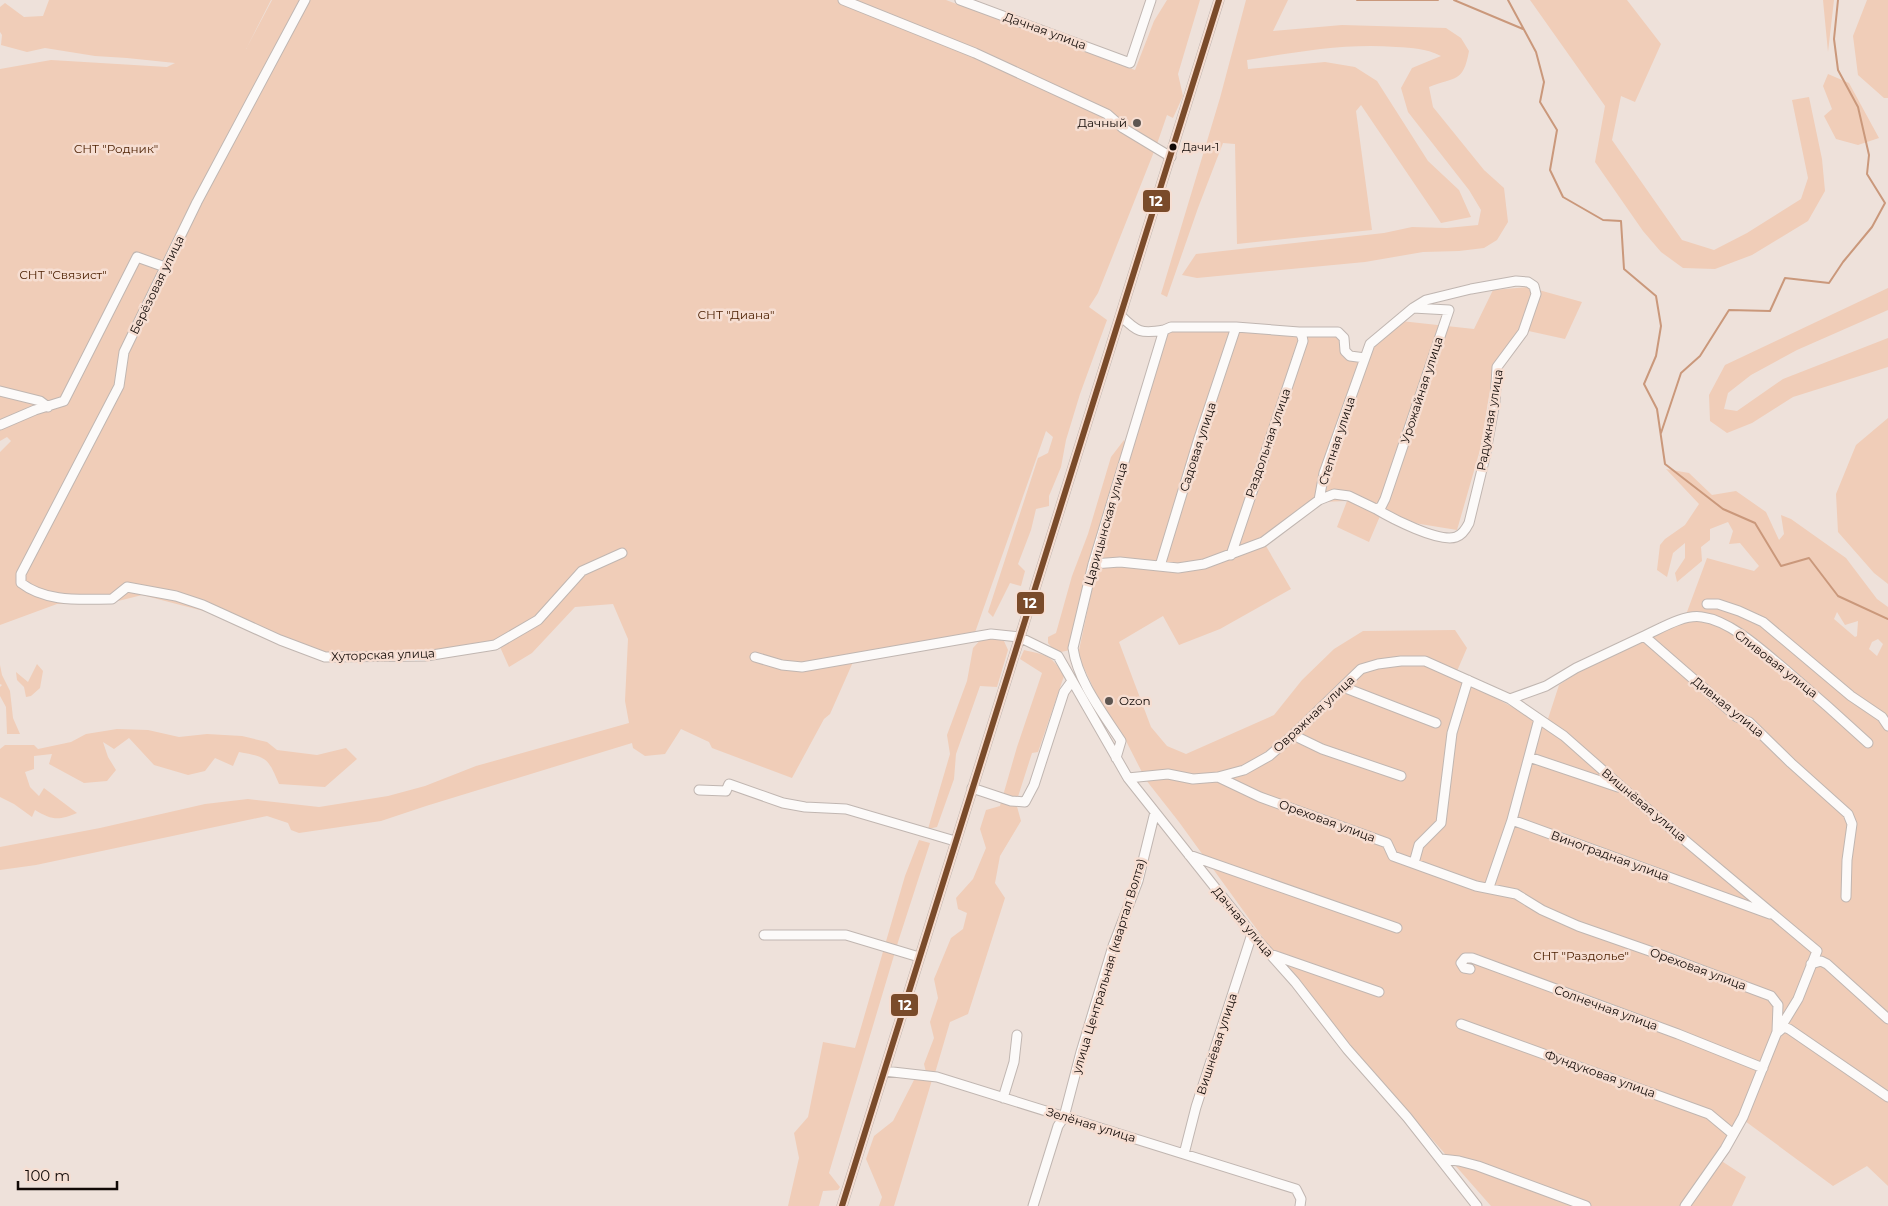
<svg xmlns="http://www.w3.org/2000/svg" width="1888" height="1206" font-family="Montserrat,sans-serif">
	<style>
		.green { fill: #f0cdb8; fill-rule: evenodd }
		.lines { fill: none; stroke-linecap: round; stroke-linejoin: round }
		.stream { stroke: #ca987b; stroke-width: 2 }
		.minor-casing { stroke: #c0b6b1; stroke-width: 11 }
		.minor { stroke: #fcfaf9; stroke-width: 9 }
		.bus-1-casing { stroke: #f6ded2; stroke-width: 10 }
		.bus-1 { stroke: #7a4b2a; stroke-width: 6 }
		.poi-dot { fill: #5e5550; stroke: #f6ded2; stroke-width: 2 }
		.bus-dot { fill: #110906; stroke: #f6ded2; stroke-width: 2 }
		.labels { text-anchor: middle; stroke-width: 5; stroke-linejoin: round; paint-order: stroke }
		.bus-label { font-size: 11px; fill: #110906; stroke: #f6ded2; text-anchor: start }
		.street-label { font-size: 12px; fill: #110906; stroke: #f6ded2 }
		.poi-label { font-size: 12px; fill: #110906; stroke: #f6ded2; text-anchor: end }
		.park-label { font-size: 12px; fill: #4d2103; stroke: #f6ded2 }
		.line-badge { stroke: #f6ded2; stroke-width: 2 }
		.badge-label { font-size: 14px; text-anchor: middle; font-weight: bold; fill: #fff }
	</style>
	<rect width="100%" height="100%" fill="#eee1da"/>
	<path class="green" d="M49 0H271L246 49 272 0H946L1135 70 1154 21 1167 0H1200L1178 74 1183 96 1173 118 1167 115 1157 144 1098 293 1089 307 1107 320 1080 394 1066 440 1061 467 1049 496V506L1036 509 1031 530 1018 564 1025 571 1021 586 1010 583 993 617 988 612 1038 458 1048 453 1053 437 1046 431 972 641 853 662 830 714 824 719 792 778 712 748 709 742 681 729 665 754 645 756 633 748 632 743 426 806 381 821 299 833 291 830 288 823 267 816 36 865 0 870V847L100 828 205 804 248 799 319 807 388 796 425 786 476 766 629 723 625 701 628 639 613 604 575 607 532 653 509 667 500 647 492 650 423 660 325 662 219 615 142 595 118 601 57 604 0 625V452L11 441 7 437 0 441V69L51 60 167 67 175 63 127 58 95 56 45 48 27 52 1 45 2 35 0 32V7L5 3 24 17 43 16Z
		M1246 0H1288L1273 31 1342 25 1446 28 1461 38 1469 51C1463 84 1455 76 1429 87L1433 107 1484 170 1504 188 1508 222 1497 240 1484 248 1459 251 1423 252 1365 262 1197 278 1182 275 1196 254 1384 233 1412 227 1447 228 1478 225 1481 210 1469 190 1408 112 1401 88 1412 68 1441 56C1424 48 1414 48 1396 47 1346 43 1297 52 1247 60L1248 69 1325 62 1355 67 1377 81 1428 161 1459 190 1471 217 1441 223 1361 105 1356 111 1372 230 1237 244 1235 144 1223 143 1198 208 1167 297 1161 294 1220 98Z
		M1530 0H1627L1661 44 1635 102 1621 96 1612 140 1682 240 1714 250 1747 233 1801 199 1808 178 1792 100 1809 97 1822 159 1825 191 1808 221 1752 255 1715 269 1683 268 1661 252 1643 231 1595 162 1605 106Z
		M1823 0H1834L1828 52Z
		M1867 0H1888V98H1884L1858 75 1853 36Z
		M1828 74 1849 83 1879 138 1858 145 1836 139 1824 116 1832 109 1823 86Z
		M1528 287 1582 302 1565 339 1519 329 1499 359 1492 378 1480 450 1457 530 1414 523 1383 509 1369 542 1337 527 1347 501 1320 502 1266 546 1291 589 1220 629 1179 645 1163 616 1119 642 1151 727 1167 746 1186 754 1274 715 1302 680 1334 649 1363 631 1455 630 1467 648 1454 678 1484 692 1546 725 1559 685 1591 664 1684 620 1707 558 1754 571 1759 566 1740 543 1729 544 1733 531 1728 522 1710 529V540L1701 547 1702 561 1677 582 1675 573 1685 558V543L1673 553 1667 577 1657 570 1660 545 1665 539 1685 525 1699 504 1666 469 1689 473 1712 495 1736 491 1766 512 1779 540 1784 534 1781 515 1791 519 1846 558 1877 599 1888 607V1186L1867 1166 1833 1186 1745 1121 1720 1160 1746 1177 1732 1206H1491L1357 1054 1279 960 1179 822 1146 780 1125 739 1103 709 1078 655 1099 556 1130 451 1170 327 1341 336 1343 357 1367 359 1374 341 1401 321 1474 329 1493 290ZM1837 612 1845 625 1858 621 1857 636 1855 637 1834 619ZM1878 639 1883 644 1877 656 1869 649 1872 642Z
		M1888 288V310L1797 350 1751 375 1728 393 1724 409 1737 411 1783 379 1888 338V367L1793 397 1752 423 1727 433 1710 421 1709 395 1725 365Z
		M1888 418V584L1874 573 1838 532 1836 494 1856 445Z
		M1124 440 1127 448 1070 650 1056 653 1048 643V637L1056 633 1072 576 1088 534 1111 457Z
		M984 636 1004 641 1008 650 997 687 980 686 956 754 954 779 937 827 928 829 950 754 947 735 967 681 973 648Z
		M1024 650C1046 655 1052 655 1064 676L1038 752 1032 753 1016 803 1021 821 1000 856 995 883 1005 898 968 1014 950 1022 935 1073 926 1072 924 1064 934 1038 930 1022 938 998 934 979 951 938 963 929 967 913 958 909 956 898 973 879 986 848 980 829 986 810 1000 806 1017 747 1042 673 1020 659Z
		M37 664 43 671 40 688 31 696 26 697 24 687 17 680 16 672 28 682Z
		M0 665 2 675 10 691 13 718 20 734H7L6 707 0 696V687L2 685 0 684Z
		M117 729 148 730 179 737 207 734 242 736 267 742 277 750 317 755 346 748 357 759 325 787 279 784C268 758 267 757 239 752L233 766 215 758 205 771 188 775 154 765 129 738 114 749 103 742 108 757 116 770 107 781 84 783 49 764 52 754 34 756V769L25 772 30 787 39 796 44 788 77 813C58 821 52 820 35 810L32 817 14 804 0 797V749L5 745H34L38 749 71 742 86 734Z
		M919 840 930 843 898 942 829 1173 840 1187 838 1190 823 1191 819 1206H788L799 1158 794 1133 808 1117 823 1042 855 1048 905 876Z
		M915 1078 932 1080 894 1206H879L882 1197 866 1159 874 1136 893 1121Z"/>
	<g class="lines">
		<path class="stream" d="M1357 0H1438
			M1454 0 1523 29
			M1508 0 1536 52 1544 82 1540 102 1557 130 1550 170 1563 197 1603 220 1621 221 1624 269 1656 296 1661 326 1656 356 1644 384 1657 409 1665 464 1723 509 1755 523 1781 566 1809 558 1838 596 1888 619
			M1661 433 1681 373 1700 356 1729 310 1770 311 1785 278 1829 283 1843 262 1872 227 1885 203 1867 174 1869 155 1858 107 1838 70 1834 39 1838 0"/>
		<g class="minor-casing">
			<path id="minor" d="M305 0 197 202 124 352 119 386 21 574V583C47 603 82 599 112 599L127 587 176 596 203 605 280 640 325 657 426 656 495 645 538 620 582 571 622 553
				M843 0 975 53 1107 114 1123 128 1171 157
				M960 0 1130 63 1151 0
				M0 391 40 401 48 407
				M0 425 35 410 64 401 137 257 165 267
				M1319 500 1334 494 1349 496 1376 509 1381 507 1385 499 1449 310 1413 308 1370 344 1365 358
				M1376 509C1391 518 1439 543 1456 537 1462 535 1466 529 1469 523L1485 457 1495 402 1497 367 1523 332 1536 294 1534 286 1528 282 1516 281 1471 289 1426 300 1413 308
				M1231 555 1303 341 1302 336 1299 332
				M1093 564 1120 562 1178 568 1204 564 1263 542 1319 500 1324 473 1365 358 1350 356 1345 351 1344 338 1338 332H1299L1236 327H1171L1164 330
				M1160 566 1198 441 1236 327
				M1707 604H1718L1739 611 1763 622 1851 696 1882 717 1888 726
				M1644 636C1660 629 1683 614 1702 617 1732 621 1765 653 1788 672 1815 695 1842 719 1868 743
				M755 657 782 665 802 667 991 634 1019 637 1058 656 1128 778 1252 934 1295 982 1347 1049 1407 1117 1477 1206
				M1343 687 1436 723
				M1510 699 1546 686 1576 668 1644 636 1737 717 1749 722 1791 763 1848 814 1852 824 1847 860 1846 897
				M1293 735 1322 749 1401 776
				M1529 757 1618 787
				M1116 758 1121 741C1103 713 1078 682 1073 648L1093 564 1164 330C1141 334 1137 332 1121 316
				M1218 777 1244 770 1269 756 1293 735 1361 669 1378 664 1401 661H1425L1510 699 1539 719
				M1128 778 1168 774 1193 779 1218 777 1260 797 1387 843 1393 856 1476 886 1516 894 1542 910 1578 926 1664 956 1771 996 1778 1005 1777 1032 1743 1117 1725 1149 1685 1206
				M972 788 1011 801 1025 802 1034 785 1064 692 1072 681
				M699 790 726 791 729 784 783 803 805 807 846 809 955 841
				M1512 820 1539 719 1564 736 1632 796 1817 951 1798 999 1779 1030
				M1189 855 1397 928
				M1414 863 1419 845 1441 823 1452 733 1468 680
				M1489 887 1512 820 1770 914
				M764 935H846L919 957
				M1270 954 1379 992
				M1811 964 1821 961 1827 964 1888 1019
				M1470 969 1464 968 1461 963 1465 958H1472L1678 1034 1763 1068
				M1461 1024 1709 1114 1733 1134
				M1778 1032 1784 1027 1789 1029 1888 1097
				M884 1071 937 1077 1296 1189 1301 1199 1300 1206
				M1003 1098 1014 1062 1017 1035
				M1184 1154 1196 1107 1252 934
				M1441 1159 1459 1161 1478 1166 1586 1206
				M842 1206 1219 0
				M1033 1206 1058 1126 1064 1117 1081 1052 1113 946 1138 881 1155 812"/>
		</g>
		<use href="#minor" class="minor"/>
		<g class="bus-1-casing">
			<path id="bus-1" d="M842 1206 1219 0"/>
		</g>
		<use href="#bus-1" class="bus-1"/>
	</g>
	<g class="poi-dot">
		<circle cx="1137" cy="123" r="5"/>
		<circle cx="1109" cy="701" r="5"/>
	</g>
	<circle class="bus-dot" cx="1173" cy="147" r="4.5"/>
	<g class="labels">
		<g class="bus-label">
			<text x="1182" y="151">Дачи-1</text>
		</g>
		<g class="street-label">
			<text transform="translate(1045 31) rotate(20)" y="4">Дачная улица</text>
			<text transform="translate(157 285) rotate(-64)" y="4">Берёзовая улица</text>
			<text transform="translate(1422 390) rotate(-72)" y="4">Урожайная улица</text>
			<text transform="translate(1490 420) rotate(-80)" y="4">Радужная улица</text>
			<text transform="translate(1337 441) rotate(-72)" y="4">Степная улица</text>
			<text transform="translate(1268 443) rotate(-71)" y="4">Раздольная улица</text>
			<text transform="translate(1198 447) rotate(-72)" y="4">Садовая улица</text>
			<text transform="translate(1106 524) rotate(-74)" y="4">Царицынская улица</text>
			<text transform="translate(383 655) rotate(-2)" y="4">Хуторская улица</text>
			<text transform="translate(1776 664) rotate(38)" y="4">Сливовая улица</text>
			<text transform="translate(1728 707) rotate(39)" y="4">Дивная улица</text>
			<text transform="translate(1314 714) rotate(-43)" y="4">Овражная улица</text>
			<text transform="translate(1644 805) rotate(40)" y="4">Вишнёвая улица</text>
			<text transform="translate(1327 821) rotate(20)" y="4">Ореховая улица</text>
			<text transform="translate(1610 856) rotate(20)" y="4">Виноградная улица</text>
			<text transform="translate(1243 922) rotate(50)" y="4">Дачная улица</text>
			<text transform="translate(1109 966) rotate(-73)" y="4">улица Центральная (квартал Волта)</text>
			<text transform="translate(1698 969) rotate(20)" y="4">Ореховая улица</text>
			<text transform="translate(1606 1008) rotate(20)" y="4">Солнечная улица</text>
			<text transform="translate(1217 1044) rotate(-72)" y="4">Вишнёвая улица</text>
			<text transform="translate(1600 1074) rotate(20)" y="4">Фундуковая улица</text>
			<text transform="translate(1091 1125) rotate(17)" y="4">Зелёная улица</text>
		</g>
		<g class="poi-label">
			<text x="1127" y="127">Дачный</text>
			<text x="1119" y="705" text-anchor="start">Ozon</text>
		</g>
		<g class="park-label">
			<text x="116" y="153">СНТ "Родник"</text>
			<text x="63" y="279">СНТ "Связист"</text>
			<text x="736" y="319">СНТ "Диана"</text>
			<text x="1581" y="960">СНТ "Раздолье"</text>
		</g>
	</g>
	<g class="line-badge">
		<rect x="1142" y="189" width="29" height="24" rx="5" fill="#7a4b2a"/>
		<rect x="1016" y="591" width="29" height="24" rx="5" fill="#7a4b2a"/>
		<rect x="890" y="993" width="29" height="24" rx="5" fill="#7a4b2a"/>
	</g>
	<g class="badge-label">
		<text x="1156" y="206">12</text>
		<text x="1030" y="608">12</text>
		<text x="905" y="1010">12</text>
	</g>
	<path d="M18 1181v8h99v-8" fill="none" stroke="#110906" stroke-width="2.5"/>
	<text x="25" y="1181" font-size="15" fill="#110906" stroke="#f6ded2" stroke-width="4" paint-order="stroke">100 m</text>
</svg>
